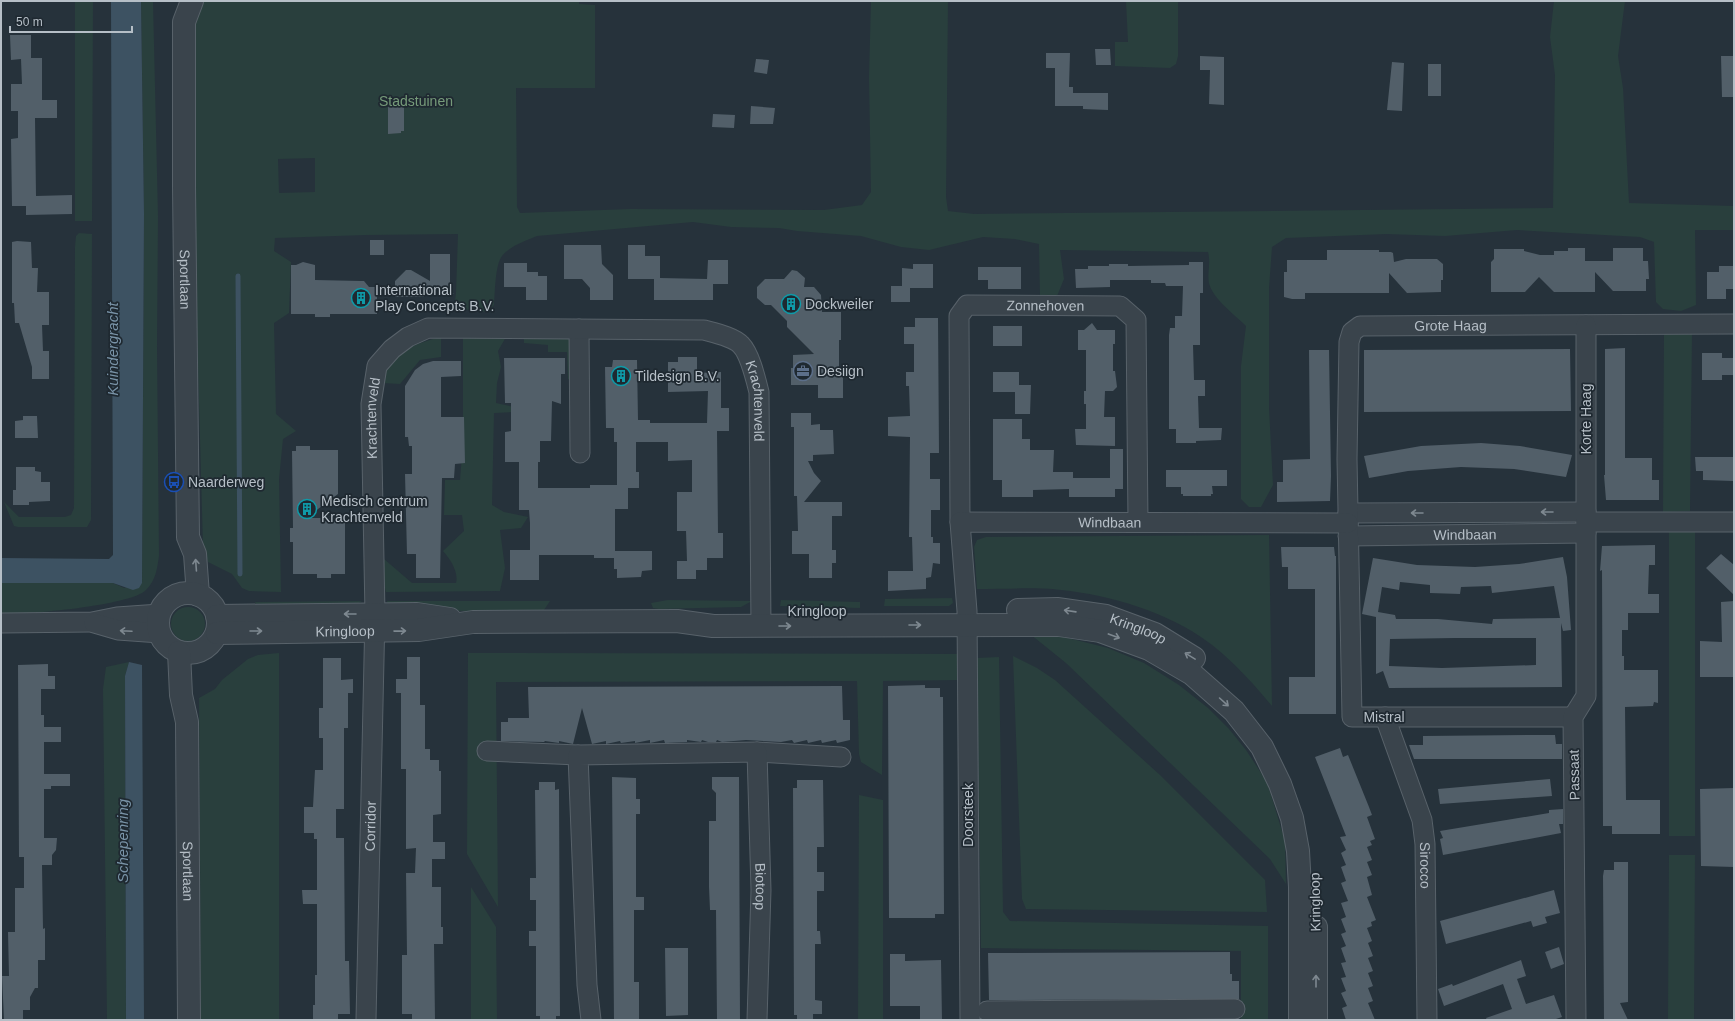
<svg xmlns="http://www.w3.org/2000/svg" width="1735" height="1021" font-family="Helvetica,sans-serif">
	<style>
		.green { fill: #293f3d; fill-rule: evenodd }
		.water { fill: #3d5262 }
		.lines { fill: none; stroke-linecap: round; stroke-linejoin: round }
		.stream { stroke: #3d5262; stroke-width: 5 }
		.building { fill: #525f69; fill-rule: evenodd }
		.minor-casing { stroke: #58626a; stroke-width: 21 }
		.tertiary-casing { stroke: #58626a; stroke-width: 24 }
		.minor { stroke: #3a444c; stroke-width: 19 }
		.tertiary { stroke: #3a444c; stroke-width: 22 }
		.oneway { stroke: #7e8890 }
		.labels { text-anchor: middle; stroke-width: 3.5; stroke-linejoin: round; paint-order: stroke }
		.park-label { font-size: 14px; fill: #769b7a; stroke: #1f2931 }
		.street-label { font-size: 14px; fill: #b6bfc7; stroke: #1f2931 }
		.poi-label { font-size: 14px; fill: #b6bfc7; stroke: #1f2931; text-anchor: start }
		.water-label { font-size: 15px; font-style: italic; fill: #7993a7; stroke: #1f2931 }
	</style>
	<rect width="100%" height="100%" fill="#26323b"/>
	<path class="green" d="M75 1H93L92 221H75Z
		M141 1H153L158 216 157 347 159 556C157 569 156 580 146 590 130 606 27 614 1 615V583H113L124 588 142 583 144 214Z
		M198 1H579V4L595 5V88H516L517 207 520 213 631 209 824 210 862 205 871 192 869 77 871 1H948L946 197 948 211 974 214 1553 208 1555 75 1550 37 1554 1H1625L1618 56 1623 88 1629 203 1734 206V230H1695L1696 305 1681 311 1663 309 1656 302 1654 242 1640 237 1517 230 1445 236 1386 234 1286 238 1272 247 1269 288V408L1273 485 1261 507H1249L1241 499V366L1246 326C1235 315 1212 298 1209 283 1207 273 1211 263 1208 252L1060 250 1064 279 1055 301 1040 298 1039 244 1015 239 983 237 929 250 901 247 861 236 797 231 779 228 731 227 693 222 537 236C525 241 510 246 502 256 495 265 495 293 494 305L487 312 454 308 456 293 458 234 366 235 275 238 274 251 291 262 289 313 274 323 276 414 296 431 283 439 279 479 281 592 249 591 242 588 232 574 208 562 203 547 192 149 196 14ZM315 158V192L279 193 278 159Z
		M1126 1H1178V56L1176 64 1170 68 1115 66V42H1128Z
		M79 233 92 234 91 520 87 527H18L14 526 4 502 19 517H65L71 515 74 508 75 247 76 236Z
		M1664 333H1692L1690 511 1663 512Z
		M441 337V357L420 360 400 384 382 383C383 378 384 370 387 365 396 351 426 340 441 337Z
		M463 337H506L498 351 501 367 497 383 496 403 514 407V412L494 413 492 505 504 512 528 517 521 528 500 530 505 568 500 591 386 592 382 579 384 559 412 583H456C459 572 450 559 443 551L464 531 462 515H444L445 480H460L463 441Z
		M524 337H566L571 342 573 380 568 379 567 352H548V345L524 343Z
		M1669 530H1695V836H1669Z
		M1269 535 1272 706C1255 685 1230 658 1208 642 1168 612 1110 595 1061 590 1035 587 1003 589 977 589L974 547 977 540 986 537Z
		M952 598 953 603 949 606H884L885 599Z
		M668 600 752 601 741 607 659 609 653 608 651 603Z
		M781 600 860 602V608L780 606Z
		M362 601 348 609 257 608 255 602Z
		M387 601H550L542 613 388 609Z
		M171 624a17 17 0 1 1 34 0a17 17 0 1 1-34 0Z
		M1030 634 1064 637 1108 648 1144 663 1179 685 1208 708 1229 729 1246 750 1267 782 1285 841 1286 884 1270 859 1066 663Z
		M279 653V1020H201L199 698 215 689 222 680 248 659 258 655Z
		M468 653 960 654V680L883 681 882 775 861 762 859 754 857 681 496 682 498 907 467 854Z
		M1013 656 1037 668 1055 680 1160 775 1265 880 1267 912 1026 909 1022 899Z
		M999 657 1003 912 1010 921 1268 926V1020H1241V951L981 948 977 658Z
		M129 662 125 676 126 1020H107L103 689 106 667Z
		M859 795 883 800V1020H858Z
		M1669 855H1695L1694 1020H1668Z
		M471 887 496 927 497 1020H471Z"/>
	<path class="water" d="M111 1H141L144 214 142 583 139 588 133 590 113 583H1V558L109 559 113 555Z
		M129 662 142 665 144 1020H126L125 676Z"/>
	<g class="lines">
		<path class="stream" d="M238 276 240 574"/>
	</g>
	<path class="building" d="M10 35H31V58H42V100H57V118H35L36 196 72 195V214L26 215V206H12L11 139 18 138V111H11V84H22L21 59 11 60Z
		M1095 49H1110L1111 65H1096Z
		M1046 53H1070L1069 87H1073V93H1108V110L1083 109V106H1055V68H1046Z
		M1200 56 1224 57V105L1209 104 1210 70H1200Z
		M1721 56H1734V97H1722Z
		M756 59 769 60 767 74 754 72Z
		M1392 62 1404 63 1402 111 1387 110Z
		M1428 64H1441V96H1428Z
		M388 102 404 103V131H401V133L388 134Z
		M751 106 775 108 773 124H750Z
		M713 114 735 115 734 128 712 127Z
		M370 240H384V255H370Z
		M17 241 31 242 32 268H38L37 292H49V325H42L43 351H49V379H32V367L19 323H15L14 303H12V242Z
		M564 245H601L602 264 613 275V300H590V288L582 279H564Z
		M628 245H645V256H660V278L707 279 708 260H728V284H713V300H654V279H628Z
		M1568 248H1585V261H1613V248H1643V261H1648L1649 279H1646V291H1613L1595 272V292H1554L1539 277 1525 292H1491V262L1494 259V249H1524V251L1540 255H1554V251H1568Z
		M1327 250H1379V252H1391L1393 253 1394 262 1406 259H1437L1443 264V280H1441V292L1407 293 1389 273V293H1305V299H1292L1284 297V272H1287V260H1327Z
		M430 254H450V292L454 294H424V297H395V281L406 270H411L430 281Z
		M303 262 315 265V280L361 281H364L369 287H377V314H330V317H315V314H291V265H296Z
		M1189 262H1203V293H1200V345H1193L1194 380H1205V396H1198L1199 428H1222L1221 440 1196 441V443H1176V429H1169V335L1170 328H1175V316H1182L1183 286H1166L1165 283H1151V280H1110V287L1076 288 1075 269H1088V266H1109V264H1128V266L1189 265Z
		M504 263H527V272H538V276H547V300H526V287H504Z
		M913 264H933V288H910V302H891V286H902V268L913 269Z
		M1719 266H1734V289H1726V299H1707V272H1719Z
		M978 267H1021V289H988V280H978Z
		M792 270 797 271 805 278 804 287H814L821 295 822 312H841V340H839V368H843V398H818V385H791V368H793V355L814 354 787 327V321L771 305H765L757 298V287L765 279H784Z
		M915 318H938L939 453H930V479H940V510H931V537H933V543H940V564L933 563 931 577 926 578V589L888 591V571H913L912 537H909L910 437 888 436V417L910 416 909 386H906V372H914V344H904V327H915Z
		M1092 323 1097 330H1115V344H1113V371H1115L1117 387 1113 391H1105L1104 417H1115V446L1076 445 1075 429H1086V404H1084V391H1086V350H1078V330H1084Z
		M993 326H1022V346H993Z
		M1625 348V458H1652V480H1659V500H1606L1604 475H1605V349Z
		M1570 349 1571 411 1364 412V350Z
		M1309 350H1329L1331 476 1330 501 1277 502V482H1283V460L1310 459Z
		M1702 353H1722V358H1734V375H1722V380H1702Z
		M678 357H697V373L721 372V408H729V431H717L718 533H723V558H707V570H696V579H677V561H687L686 531H677V492H692V460L668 461V442H636V472H639V488H628V509H615V551H652V570L642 571 641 577 617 578V569H614V558H594V555H539V580H510V550H530V523L529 510H519V462H505V432L511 431V403H505L504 358H565V374H561V404L552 401 551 441H540V462H538V488H590V485H617V442H614V428H606L605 367H612L613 360H637L638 420H650V423H707L708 391 668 392V362H678Z
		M433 361H461V376L441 377V417H464L465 463 455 464 454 478H442L440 578H416V554H407L405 474H412V446H409L408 437H405V386L415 370 423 364Z
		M993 372H1019V385H1031L1030 414H1015V392H993Z
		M791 413H811V425L820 424V430H833L834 454 813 455V461H808L814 473 821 481 804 502H842V516H832V550H836V563H832V578H809V554H792V531H798L797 496H794V427H791Z
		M23 416H37L38 438H15V421L23 420Z
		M993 419H1022V439H1030V450H1054L1053 472H1073V478H1110V449H1123V489H1115V497H1069V489L1033 490V497H1002V480H993Z
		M1481 443 1520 446 1572 455 1566 477 1514 469 1461 467 1408 471 1369 478 1364 456 1421 446Z
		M296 446H310V450H338V494L306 518H345V574H331V578H317V574H293V542H290V528H293L292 451H296Z
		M1695 457H1734L1733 481 1703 480V471H1696Z
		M16 467H35V471L41 472V482H50V501L29 502V505H13V490H16Z
		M1166 470H1227V486H1212L1213 494H1211V496H1183V494H1181V487H1166Z
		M1655 545V565H1649L1648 594H1659V613H1628V630H1622V656H1624V670H1658V703L1654 702 1653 706 1625 707 1626 800H1660V834H1612V826H1603L1602 570 1600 571 1602 546Z
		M1281 547H1334L1335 556H1336V714H1289V677H1315V589H1288V567H1282Z
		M1721 554 1734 565V595L1706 568Z
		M1563 557 1567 577 1571 630 1563 631 1561 623 1562 687 1389 688 1383 671 1376 674V617L1362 614 1373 558 1417 565 1475 567 1519 564ZM1400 582 1430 585V593L1460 594 1461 587 1491 586 1492 593 1554 586 1560 618 1493 619 1492 624 1438 619H1396L1395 615 1378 612 1382 587 1399 590ZM1455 638H1536V665L1442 668 1389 666 1390 639Z
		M1734 601V677H1700V641L1722 642 1721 602Z
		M407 657H420V705H425V749H430V760H439V771H441V814L433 815V842H445V859H432V887H441V927H443V944H434L435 1020H412V1014H402V955H407L406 873H415L416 848 406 849V769H401V693H396V679H407Z
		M323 658H341V680L353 679V693H348V728H344V809H336V838H344L345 961H349L350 1014H338V1020H313V1005H315V975H317V904H303L302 890H317V839H314V833H304V807H313L315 770H323V738H319V708H323Z
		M48 664V676H55V689H41V715H44V727H61V742H44V774H70V786H51V789H44V838H57L56 850 52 855V865H42L43 929 45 928V960H38V988H35L30 997V1010H23V1020H4L2 976H9L8 932H15V888H24V857H19L18 665Z
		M925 685V688H940V697H943L944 914H935V918H889L888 686Z
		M842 686 843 720H850V740L837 743 836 740 822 743 821 740 808 743 807 740 794 743 792 740 781 742 746 740 722 742 717 740 716 742H708L702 740 701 742 687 740V742L665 743 664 740 650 743V740L635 743V741L621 743 620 741 606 744V741L592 744 582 708 573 744 559 741V743L545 741 544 742 501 741V722H508V718H529L528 687Z
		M1529 735H1555L1556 744H1562V759H1414L1409 745H1423V736Z
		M1340 748 1343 757 1348 755 1369 807 1372 815 1367 817 1375 839 1370 841 1372 845 1367 847 1372 860 1367 862 1372 875 1367 877 1372 895 1367 897 1376 920 1371 922 1372 926 1367 928 1372 941 1368 943 1373 956 1368 958 1373 971 1368 973 1373 986 1368 988 1373 1001 1368 1003 1375 1020H1346L1342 1008 1347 1006 1341 993 1346 991 1341 978 1346 977 1341 963 1346 962 1341 948 1346 946 1341 934 1346 932 1341 919 1346 917 1341 903 1348 901 1341 883 1346 881 1341 867 1346 865 1341 853 1346 850 1340 837 1346 836 1315 757Z
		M612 777 636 778V799H640V814H636V897H644V910H634V982H639V1020H614Z
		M712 777H739L740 1020H717L716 910H710L709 887V821H716V793L712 789Z
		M1550 779 1552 796 1440 804 1438 789Z
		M797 780H823L824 847H817V872H824V891H817V931H820L821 944H815V1000L822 1001V1014H813V1020H797V1015H794L793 788H797Z
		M539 782H555V790L559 789 560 1016H556V1020H540V1016H536V946H529V931H536V900H530V878H536L535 790H539Z
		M1734 788V867L1701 866 1700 789Z
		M1563 809V824H1559L1561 833 1443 855 1440 839 1443 838 1440 831 1549 813V810Z
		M1614 862H1628V1002L1620 1003 1628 1020H1604L1603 876 1604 870H1614Z
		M1554 890 1560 913 1545 917 1547 923 1533 927 1531 921 1446 944 1440 921Z
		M1559 947 1564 964 1551 969 1545 952Z
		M665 948H688V1015L666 1016Z
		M1230 952V974H1232V981H1239V999L989 1000 988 953Z
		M890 954H905V961L941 960 942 1020H920V1006H890Z
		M1521 960 1526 976 1517 979 1526 1004 1554 995 1562 1017 1553 1020H1487L1486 1018 1512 1009 1503 984 1444 1006 1438 989 1452 984 1453 986Z"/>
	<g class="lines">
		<g class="minor-casing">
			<g id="minor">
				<path d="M579 329 580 453"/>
				<path d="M1348 513 1586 512"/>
				<path id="s1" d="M960 522 959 316 967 305 1120 306 1136 320 1138 522"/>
				<path d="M1586 522H1734"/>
				<path id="s2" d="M1348 536 1586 533"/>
				<path d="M1 623 92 622 117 617 160 614"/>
				<path d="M94 623 118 630 160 633"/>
				<path id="s3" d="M1385 717 1422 820 1425 844 1427 1020"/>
				<path id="s4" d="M1573 717H1352L1347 459 1349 342 1352 332 1360 326 1734 324"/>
				<path d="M487 751 578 755"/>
				<path d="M757 752 841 757"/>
				<path d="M987 1011 1235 1009"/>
				<path id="s5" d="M366 1020 375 614 371 404 377 366 392 349 408 337 428 328 704 330C715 333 734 337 741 345 750 354 756 380 759 392L761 626"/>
				<path id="s6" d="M591 1020 587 985 578 755 757 752 761 890 757 1020"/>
				<path id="s7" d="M970 1020 967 611 960 522 1348 523"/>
				<path d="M1576 1020 1573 717 1586 696V325"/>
			</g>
		</g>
		<g class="tertiary-casing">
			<g id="tertiary">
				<path id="s8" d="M192 1 184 22V187L188 537 195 554 198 595"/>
				<circle cx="188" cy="623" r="30"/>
				<path id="s9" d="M1018 610 1057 609 1106 616 1155 634 1194 658"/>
				<path d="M217 616 417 614 450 619"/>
				<path id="s10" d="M217 633 419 630 473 622 677 621 713 626 1059 625 1100 631 1149 649 1192 674 1234 711 1262 747 1280 784 1292 818 1298 851 1300 887V1020"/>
				<path id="s11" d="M179 652 181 695 187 722 189 1020"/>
				<path d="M1316 927V1020"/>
			</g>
		</g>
		<use href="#minor" class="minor"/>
		<use href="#tertiary" class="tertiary"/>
	</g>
	<defs><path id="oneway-shaft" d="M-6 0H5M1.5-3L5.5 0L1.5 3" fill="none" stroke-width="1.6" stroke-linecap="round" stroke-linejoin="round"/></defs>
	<g class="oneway">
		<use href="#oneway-shaft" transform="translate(1547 512) rotate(180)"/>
		<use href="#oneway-shaft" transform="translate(1417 513) rotate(180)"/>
		<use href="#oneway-shaft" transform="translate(196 565) rotate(-94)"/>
		<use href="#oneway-shaft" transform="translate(1070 611) rotate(-172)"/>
		<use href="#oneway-shaft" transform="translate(350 614) rotate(180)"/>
		<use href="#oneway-shaft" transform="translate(915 625)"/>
		<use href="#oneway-shaft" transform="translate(785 626)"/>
		<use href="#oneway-shaft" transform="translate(126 631) rotate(-177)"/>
		<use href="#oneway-shaft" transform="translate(256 631)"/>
		<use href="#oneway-shaft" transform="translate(400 631) rotate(-1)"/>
		<use href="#oneway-shaft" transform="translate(1114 636) rotate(20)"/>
		<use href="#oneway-shaft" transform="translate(1190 656) rotate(-149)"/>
		<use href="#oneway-shaft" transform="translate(1224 702) rotate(42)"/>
		<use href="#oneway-shaft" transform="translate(1316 981) rotate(-90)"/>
	</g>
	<defs>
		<g id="building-ring" transform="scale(1)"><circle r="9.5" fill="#1f2931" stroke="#0f9aa8" stroke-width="1.5"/><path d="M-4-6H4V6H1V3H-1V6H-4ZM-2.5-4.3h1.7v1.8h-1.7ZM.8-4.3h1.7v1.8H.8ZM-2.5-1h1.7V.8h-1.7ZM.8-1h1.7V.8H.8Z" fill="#0f9aa8"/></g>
		<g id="office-ring" transform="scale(1)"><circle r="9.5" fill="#1f2931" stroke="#5c6f8a" stroke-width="1.5"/><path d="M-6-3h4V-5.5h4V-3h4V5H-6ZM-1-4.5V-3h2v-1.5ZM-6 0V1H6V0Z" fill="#5c6f8a"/></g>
		<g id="bus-ring" transform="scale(1)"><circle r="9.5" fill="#1f2931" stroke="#1a4fb4" stroke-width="1.5"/><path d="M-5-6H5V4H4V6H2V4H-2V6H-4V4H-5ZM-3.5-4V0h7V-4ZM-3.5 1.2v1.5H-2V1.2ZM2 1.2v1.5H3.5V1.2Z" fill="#1a4fb4"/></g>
	</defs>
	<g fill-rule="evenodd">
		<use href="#building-ring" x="361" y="298"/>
		<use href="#building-ring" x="791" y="304"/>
		<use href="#office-ring" x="803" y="371"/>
		<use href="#building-ring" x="621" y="376"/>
		<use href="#bus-ring" x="174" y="482"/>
		<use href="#building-ring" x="307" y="509"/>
	</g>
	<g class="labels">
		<g class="park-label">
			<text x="416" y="106">Stadstuinen</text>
		</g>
		<g class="street-label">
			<text dy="5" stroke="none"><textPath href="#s8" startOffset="280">Sportlaan</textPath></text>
			<text dy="5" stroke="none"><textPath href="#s1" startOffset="298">Zonnehoven</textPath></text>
			<text dy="5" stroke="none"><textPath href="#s4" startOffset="707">Grote Haag</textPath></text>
			<text dy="5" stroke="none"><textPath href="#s5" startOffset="1095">Krachtenveld</textPath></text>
			<text dy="5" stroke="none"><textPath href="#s5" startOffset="602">Krachtenveld</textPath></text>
			<text transform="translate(1586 419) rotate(-90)" y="5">Korte Haag</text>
			<text dy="5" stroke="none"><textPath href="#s7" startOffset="648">Windbaan</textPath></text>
			<text dy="5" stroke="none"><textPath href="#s2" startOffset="117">Windbaan</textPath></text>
			<text x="817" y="616">Kringloop</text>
			<text dy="5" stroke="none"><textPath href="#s9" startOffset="123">Kringloop</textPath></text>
			<text dy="5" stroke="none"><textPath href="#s10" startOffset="128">Kringloop</textPath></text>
			<text x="1384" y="722">Mistral</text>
			<text transform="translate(1574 775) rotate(-91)" y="5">Passaat</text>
			<text transform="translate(968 815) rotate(-90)" y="5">Doorsteek</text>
			<text dy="5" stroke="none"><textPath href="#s5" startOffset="194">Corridor</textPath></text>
			<text dy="5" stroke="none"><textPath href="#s3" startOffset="155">Sirocco</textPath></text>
			<text dy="5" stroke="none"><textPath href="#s11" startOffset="220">Sportlaan</textPath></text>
			<text dy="5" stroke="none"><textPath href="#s6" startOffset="579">Biotoop</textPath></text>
			<text transform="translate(1315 902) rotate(-91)" y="5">Kringloop</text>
		</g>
		<g class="poi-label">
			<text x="375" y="295">International<tspan x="375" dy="16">Play Concepts B.V.</tspan></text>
			<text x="805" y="309">Dockweiler</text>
			<text x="817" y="376">Desiign</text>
			<text x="635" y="381">Tildesign B.V.</text>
			<text x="188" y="487">Naarderweg</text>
			<text x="321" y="506">Medisch centrum<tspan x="321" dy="16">Krachtenveld</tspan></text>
		</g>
		<g class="water-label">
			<text transform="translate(113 349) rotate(-90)" y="5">Kuindergracht</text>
			<text transform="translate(123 841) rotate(-90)" y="5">Schepenring</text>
		</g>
	</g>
	<rect width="1735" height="1021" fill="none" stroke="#b6bfc7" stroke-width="4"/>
	<path d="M10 26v6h122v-6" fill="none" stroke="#b6bfc7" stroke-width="2"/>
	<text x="16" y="26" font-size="12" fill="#b6bfc7" stroke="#1f2931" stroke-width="3" paint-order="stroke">50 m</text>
</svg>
